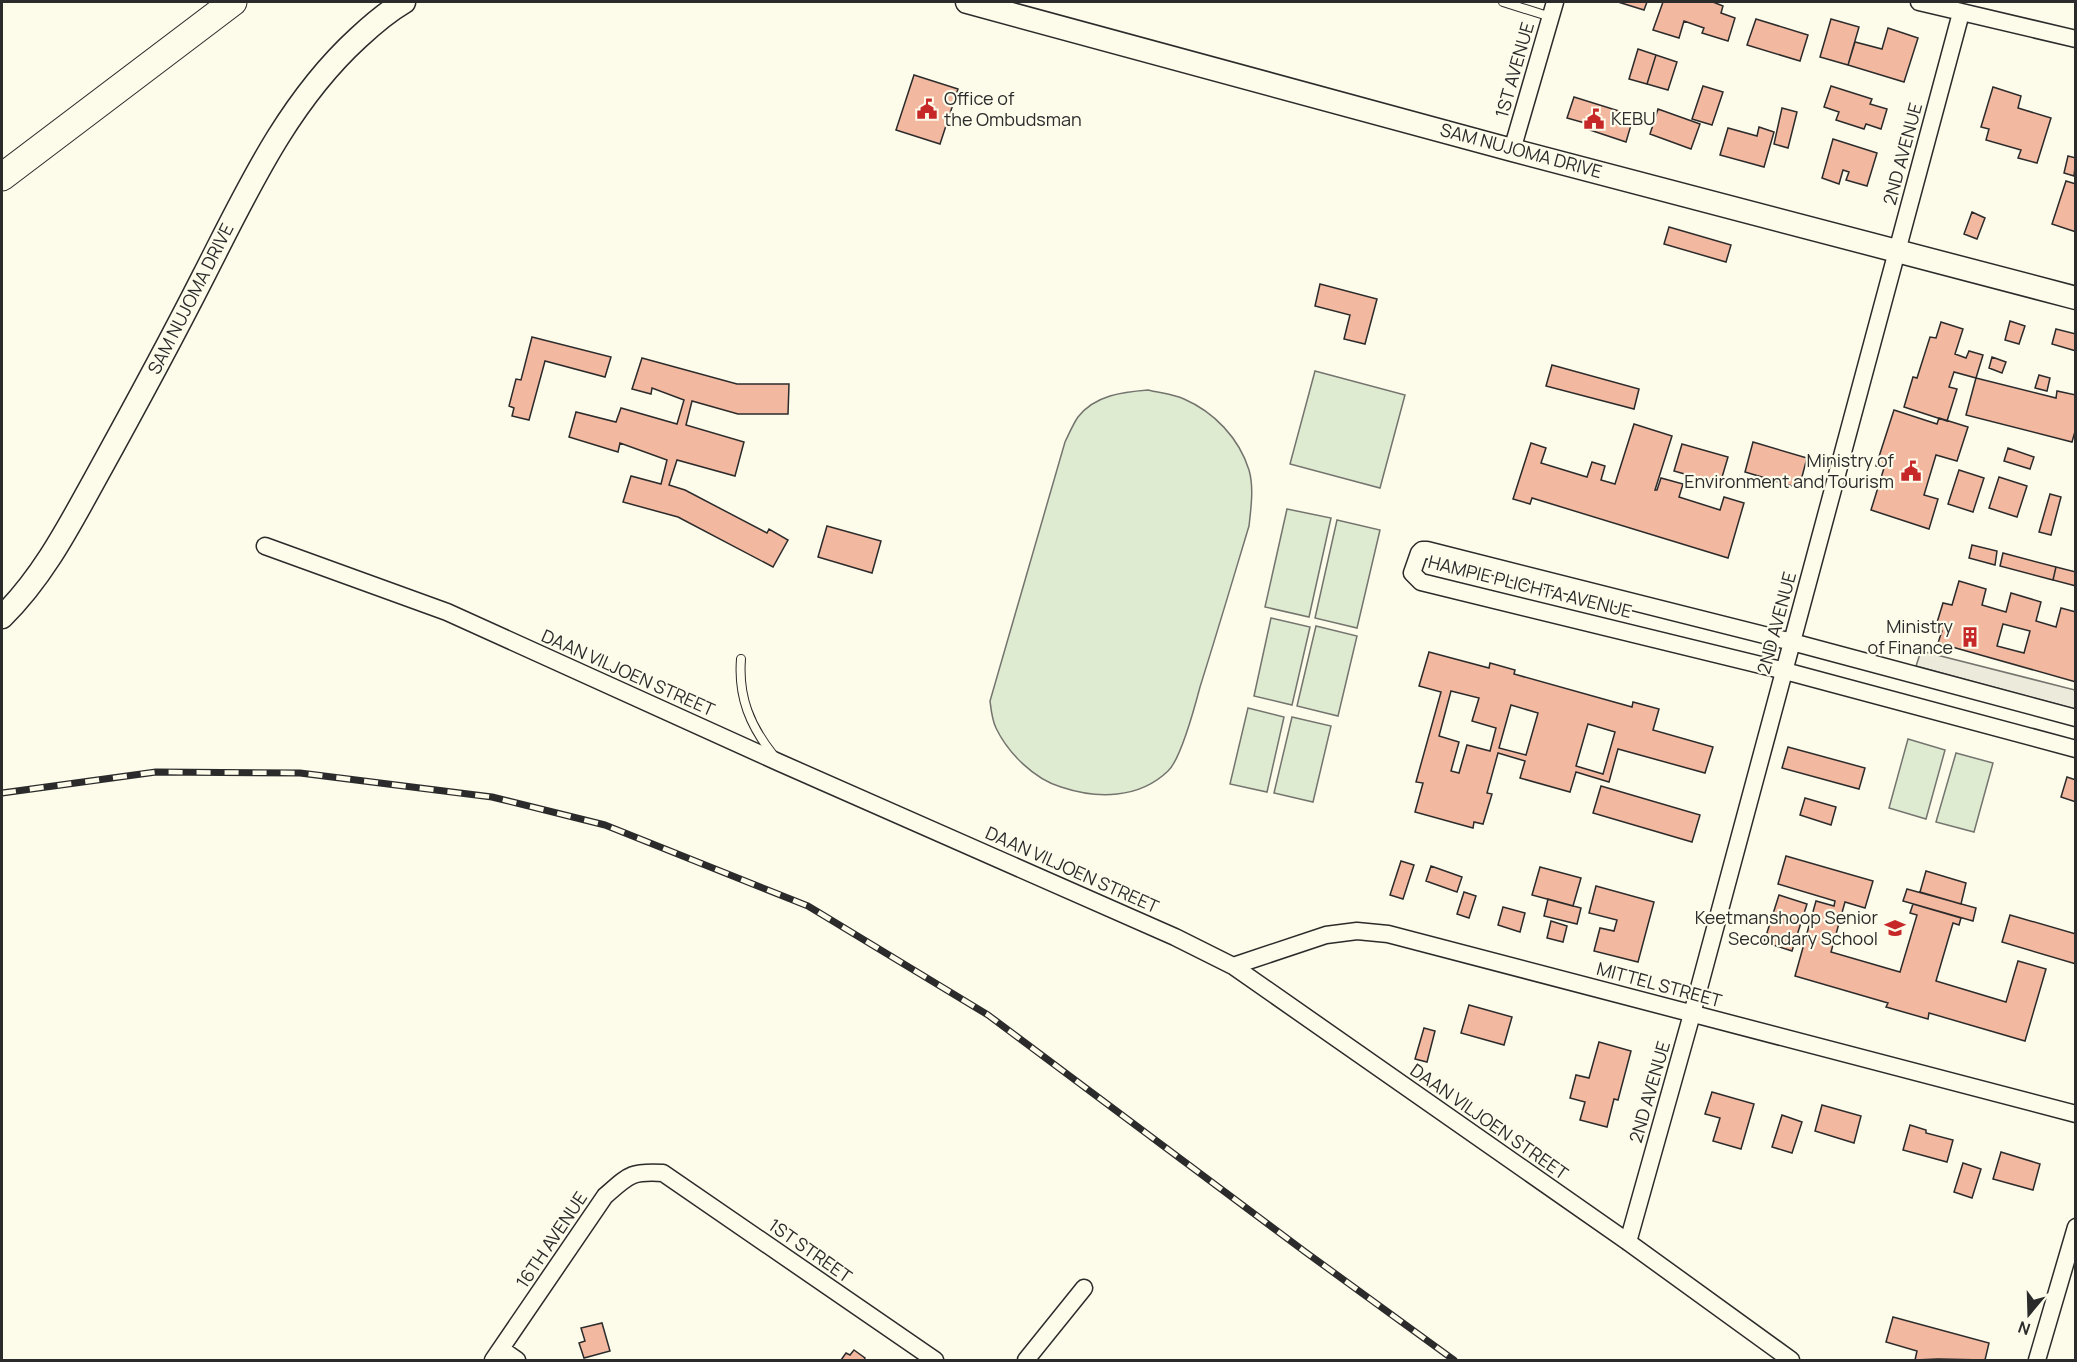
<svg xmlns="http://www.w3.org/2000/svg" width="2077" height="1362" font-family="Manrope,sans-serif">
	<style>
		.green { fill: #deebd1; stroke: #74746e; stroke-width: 1.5 }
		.parking { fill: #eceadb; stroke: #74746e; stroke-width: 1.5 }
		.building { fill: #f2b8a0; stroke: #2b2b2b; stroke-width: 1.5; fill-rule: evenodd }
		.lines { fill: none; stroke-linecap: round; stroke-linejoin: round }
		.service-casing { stroke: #2b2b2b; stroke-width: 10 }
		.minor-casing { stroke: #2b2b2b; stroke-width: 19 }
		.secondary-casing { stroke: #2b2b2b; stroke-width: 25 }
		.trunk-casing { stroke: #2b2b2b; stroke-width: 29 }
		.service { stroke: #fdfbea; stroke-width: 8 }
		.minor { stroke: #fdfbea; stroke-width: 16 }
		.secondary { stroke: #fdfbea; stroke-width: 22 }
		.trunk { stroke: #fdfbea; stroke-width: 27 }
		.rail-casing { stroke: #2b2b2b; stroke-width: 7 }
		.rail { stroke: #fdfbea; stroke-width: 4.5; stroke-dasharray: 14; stroke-linecap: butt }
		.labels { text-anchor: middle; stroke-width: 4.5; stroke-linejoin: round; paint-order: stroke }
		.street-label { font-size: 18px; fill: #2b2b2b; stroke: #fdfbea }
		.poi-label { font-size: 18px; fill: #2b2b2b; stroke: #fdfbea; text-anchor: end }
	</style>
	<rect width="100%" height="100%" fill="#fdfbea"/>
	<path class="green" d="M1315 371 1405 395 1380 488 1290 464Z
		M1148 390C1160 393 1173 394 1184 399 1214 412 1239 438 1249 470 1254 487 1251 508 1249 526 1233 579 1217 633 1200 687 1195 706 1181 759 1168 771 1139 799 1097 799 1061 787 1034 779 1008 753 996 728 992 720 991 709 990 701L1065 442C1069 434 1073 424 1078 417 1095 395 1123 392 1148 390Z
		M1287 509 1331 518 1309 617 1265 607Z
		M1337 520 1380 530 1357 628 1315 618Z
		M1271 618 1310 627 1292 705 1254 696Z
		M1316 626 1357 636 1338 716 1297 706Z
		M1248 708 1284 717 1267 792 1230 784Z
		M1292 717 1331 726 1313 802 1274 793Z
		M1908 739 1945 750 1926 819 1889 808Z
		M1956 753 1993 763 1974 832 1936 822Z"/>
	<path class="parking" d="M1921 651 2075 690V709L1916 666Z"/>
	<path class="building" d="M1618 2H1647L1644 10Z
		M1663 2H1713L1723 6 1721 13 1735 18 1728 41 1702 33 1704 28 1684 21 1679 38 1653 30Z
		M1756 19 1808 35 1800 61 1747 45Z
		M1831 19 1859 27 1848 65 1820 57Z
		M1888 28 1918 38 1904 82 1848 65 1855 42 1882 49Z
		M1638 49 1656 55 1647 84 1629 79Z
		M1656 55 1677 62 1668 90 1647 84Z
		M914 75 958 89 940 144 896 130Z
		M1703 86 1723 92 1712 125 1692 119Z
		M1831 86 1872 99 1870 104 1887 109 1881 129 1866 124 1864 129 1836 120 1839 112 1824 107Z
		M1993 87 2021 96 2018 108 2051 118 2037 163 2018 158 2021 150 1986 140 1989 129 1981 127Z
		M1574 97 1619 111 1617 120 1631 125 1626 142 1590 130 1592 125 1567 118Z
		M1782 108 1797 112 1788 148 1774 144Z
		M1658 109 1700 124 1691 149 1650 134Z
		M1759 127 1774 132 1764 167 1720 155 1728 128 1757 136Z
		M1833 139 1877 153 1867 186 1846 180 1849 172 1843 170 1839 184 1822 178Z
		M2068 156 2076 158 2074 176 2064 173Z
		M2066 181 2076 184V232L2052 224Z
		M1972 212 1985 218 1977 239 1964 234Z
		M1669 227 1731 245 1726 262 1664 244Z
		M1320 284 1377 299 1365 344 1344 339 1350 315 1315 306Z
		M2010 321 2025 326 2019 344 2005 340Z
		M1941 322 1963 329 1955 354 1966 358 1969 351 1983 355 1976 378 1954 372 1949 387 1957 389 1947 421 1904 407 1913 377 1917 378 1930 337 1936 338Z
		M2056 329 2076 334V351L2052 344Z
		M532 337 611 357 605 377 545 361 529 420 512 416 514 408 509 406 516 379 521 380Z
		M1992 357 2006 362 2002 373 1989 368Z
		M642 358 737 384H789L788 414H738L692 401 686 425 744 442 735 476 677 460 669 485 685 490 767 533 769 529 788 540 773 567 678 517 623 502 631 476 661 484 667 460 620 443 618 452 569 437 576 412 616 422 621 408 677 424 684 400 652 388 651 394 632 389Z
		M1552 365 1639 389 1634 409 1546 386Z
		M2039 375 2050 378 2047 391 2035 388Z
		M1976 378 2056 398 2057 391 2076 395V428L2072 442 1966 415Z
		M1894 410 1937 424 1939 418 1968 427 1957 461 1936 455 1924 495 1938 499 1929 529 1871 510 1884 468 1876 466Z
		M1634 424 1672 436 1655 490H1657L1661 478 1683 484 1679 497 1720 510 1724 497 1744 503 1728 558 1532 498 1530 504 1513 499 1531 443 1546 448 1541 463 1587 477 1592 462 1605 466 1601 480 1615 484Z
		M1753 442 1807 458 1799 488 1745 472Z
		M1682 444 1728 457 1720 484 1674 471Z
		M2008 448 2034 457 2030 469 2004 461Z
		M1959 470 1984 478 1973 512 1948 504Z
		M1999 477 2027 486 2017 517 1989 508Z
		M2050 494 2061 497 2051 535 2039 532Z
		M827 526 881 541 872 573 818 557Z
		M1972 545 1997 551 1995 565 1969 558Z
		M2003 553 2056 567 2053 580 2000 566Z
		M2056 567 2076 572V586L2053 580Z
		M1959 581 1986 589 1982 605 2006 612 2011 593 2041 602 2036 621 2056 627 2061 608 2076 612V682L1938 643 1942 631 1935 629 1943 603 1952 605ZM2003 624 2030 631 2024 653 1997 646Z
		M1429 652 1489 668 1490 663 1515 670 1514 674 1632 707 1633 702 1659 709 1653 730 1713 747 1705 773 1618 749 1609 782 1576 772 1570 792 1520 778 1525 761 1498 753 1487 793 1492 794 1483 824 1474 822 1473 828 1415 812 1423 783 1416 782 1441 692 1419 686ZM1451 691 1479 698 1472 721 1496 728 1490 751 1467 745 1459 773 1451 771 1459 742 1439 736ZM1511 705 1538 713 1526 755 1499 748ZM1588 724 1615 732 1603 774 1576 766Z
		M1788 747 1865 768 1859 789 1782 768Z
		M2067 777 2076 780V802L2061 797Z
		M1601 786 1700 815 1692 842 1593 813Z
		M1805 798 1836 807 1831 825 1800 815Z
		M1786 856 1873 881 1865 908 1845 902 1831 952 1900 972 1917 915 1910 913 1913 904 1961 918 1959 925 1953 923 1936 981 2006 1002 2018 961 2046 969 2025 1041 1929 1013 1928 1019 1886 1007 1888 1003 1795 976 1816 901 1834 906 1835 901 1778 884Z
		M1401 861 1414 865 1403 899 1390 895Z
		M1431 866 1462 877 1457 892 1426 881Z
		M1540 867 1581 878 1573 906 1532 895Z
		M1926 871 1966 883 1961 904 1920 892Z
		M1596 886 1654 902 1638 962 1594 951 1600 928 1614 931 1617 920 1589 913Z
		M1907 889 1976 908 1973 921 1903 901Z
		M1464 892 1476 896 1469 918 1457 914Z
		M1779 895 1807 904 1792 951 1764 942Z
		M1548 899 1581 908 1577 924 1544 916Z
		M1503 907 1525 913 1520 932 1498 925Z
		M2010 915 2076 934V964L2002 942Z
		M1551 921 1567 926 1563 942 1547 938Z
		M1469 1005 1512 1017 1504 1045 1461 1033Z
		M1424 1028 1435 1031 1427 1062 1415 1059Z
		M1599 1042 1631 1051 1618 1100 1614 1099 1607 1127 1580 1120 1585 1102 1570 1098 1576 1075 1589 1078Z
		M1712 1092 1754 1104 1741 1149 1713 1141 1720 1118 1705 1114Z
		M1822 1105 1861 1116 1854 1143 1815 1131Z
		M1782 1115 1802 1122 1792 1153 1772 1147Z
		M1910 1125 1926 1130V1133L1953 1140 1947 1162 1903 1150Z
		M2001 1152 2040 1164 2033 1190 1993 1179Z
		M1963 1163 1981 1169 1972 1198 1954 1192Z
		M1893 1317 1989 1343 1985 1360 1938 1359 1915 1360 1917 1351 1886 1342Z
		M602 1323 610 1351 584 1358 579 1343 585 1341 581 1328Z
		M854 1350 865 1358 864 1360H841L846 1353 850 1355Z"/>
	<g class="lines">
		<g class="service-casing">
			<path id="service" d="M1503 2 1551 17
				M741 659C738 697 750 726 774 756"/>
		</g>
		<g class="minor-casing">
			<path id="minor" d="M1919 2 2076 39
				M1512 150 1555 2
				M265 546 447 612 778 762 1175 937 1233 966 1628 1242 1791 1360
				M2076 718 1792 642 1427 550H1422L1419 553 1412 573 1421 582 1785 671 2076 749
				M1233 966 1326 935 1357 931 1388 934 2076 1114
				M1628 1242 1692 1014 1961 13
				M501 1349 517 1360
				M493 1360 605 1196C629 1175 631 1171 663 1173L935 1360
				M1026 1360 1084 1288
				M2037 1360 2076 1227"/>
		</g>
		<g class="secondary-casing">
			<path id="secondary" d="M967 2 1512 150 2076 298
				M2 617C42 578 68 528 95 479 132 412 169 344 204 275 247 191 287 103 358 38 373 24 387 12 404 2"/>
		</g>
		<g class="trunk-casing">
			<path id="trunk" d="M2 177 233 2"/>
		</g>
		<use href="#service" class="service"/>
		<use href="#minor" class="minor"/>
		<use href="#secondary" class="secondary"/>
		<use href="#trunk" class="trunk"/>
		<g class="rail-casing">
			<path id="rail" d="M2 793 156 772 300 773 492 797 605 825 808 906 988 1015 1304 1251 1454 1360"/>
		</g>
		<use href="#rail" class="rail"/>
	</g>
	<defs>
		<g id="civic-bare" transform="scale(1.62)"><path d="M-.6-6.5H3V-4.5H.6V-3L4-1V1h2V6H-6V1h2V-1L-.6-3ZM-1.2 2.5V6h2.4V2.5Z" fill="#c62828" stroke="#fdfbea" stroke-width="2.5" paint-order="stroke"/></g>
		<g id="building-bare" transform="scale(1.62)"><path d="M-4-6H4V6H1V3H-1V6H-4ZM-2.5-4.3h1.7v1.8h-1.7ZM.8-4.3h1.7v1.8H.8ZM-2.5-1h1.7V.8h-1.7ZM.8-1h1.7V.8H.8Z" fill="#c62828" stroke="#fdfbea" stroke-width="2.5" paint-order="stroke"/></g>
		<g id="school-bare" transform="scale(1.62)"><path d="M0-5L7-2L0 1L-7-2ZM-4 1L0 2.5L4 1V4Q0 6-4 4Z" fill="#c62828" stroke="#fdfbea" stroke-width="2.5" paint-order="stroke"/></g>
	</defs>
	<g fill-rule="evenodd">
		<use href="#civic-bare" x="927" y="109"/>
		<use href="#civic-bare" x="1594" y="119"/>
		<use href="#civic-bare" x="1911" y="471"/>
		<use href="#building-bare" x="1970" y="637"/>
		<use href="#school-bare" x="1895" y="928"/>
	</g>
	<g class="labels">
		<g class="street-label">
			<text transform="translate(1515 70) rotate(-74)" y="6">1ST AVENUE</text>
			<text transform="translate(1521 151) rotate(15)" y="6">SAM NUJOMA DRIVE</text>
			<text transform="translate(1903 154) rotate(-75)" y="6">2ND AVENUE</text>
			<text transform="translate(191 299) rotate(-63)" y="6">SAM NUJOMA DRIVE</text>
			<text transform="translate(1530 587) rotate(14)" y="6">HAMPIE PLICHTA AVENUE</text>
			<text transform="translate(1777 623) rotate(-75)" y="6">2ND AVENUE</text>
			<text transform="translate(628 673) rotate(24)" y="6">DAAN VILJOEN STREET</text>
			<text transform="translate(1072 870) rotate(24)" y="6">DAAN VILJOEN STREET</text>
			<text transform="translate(1659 985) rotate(15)" y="6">MITTEL STREET</text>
			<text transform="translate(1650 1092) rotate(-74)" y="6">2ND AVENUE</text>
			<text transform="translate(1489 1122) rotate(35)" y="6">DAAN VILJOEN STREET</text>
			<text transform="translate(552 1240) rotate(-56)" y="6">16TH AVENUE</text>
			<text transform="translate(810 1251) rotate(35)" y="6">1ST STREET</text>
		</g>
		<g class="poi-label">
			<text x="944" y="105" text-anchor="start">Office of<tspan x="944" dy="21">the Ombudsman</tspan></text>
			<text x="1611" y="125" text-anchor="start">KEBU</text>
			<text x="1894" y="467">Ministry of<tspan x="1894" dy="21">Environment and Tourism</tspan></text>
			<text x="1953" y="633">Ministry<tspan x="1953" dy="21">of Finance</tspan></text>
			<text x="1878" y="924">Keetmanshoop Senior<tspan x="1878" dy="21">Secondary School</tspan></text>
		</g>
	</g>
	<rect width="2077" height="1362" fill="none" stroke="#2b2b2b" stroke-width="6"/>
	<g transform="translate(2029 1314) rotate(199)" stroke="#fdfbea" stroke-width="4.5" paint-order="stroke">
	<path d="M0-4.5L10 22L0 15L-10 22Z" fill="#2b2b2b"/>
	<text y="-9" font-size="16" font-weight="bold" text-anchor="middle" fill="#2b2b2b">N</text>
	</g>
</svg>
